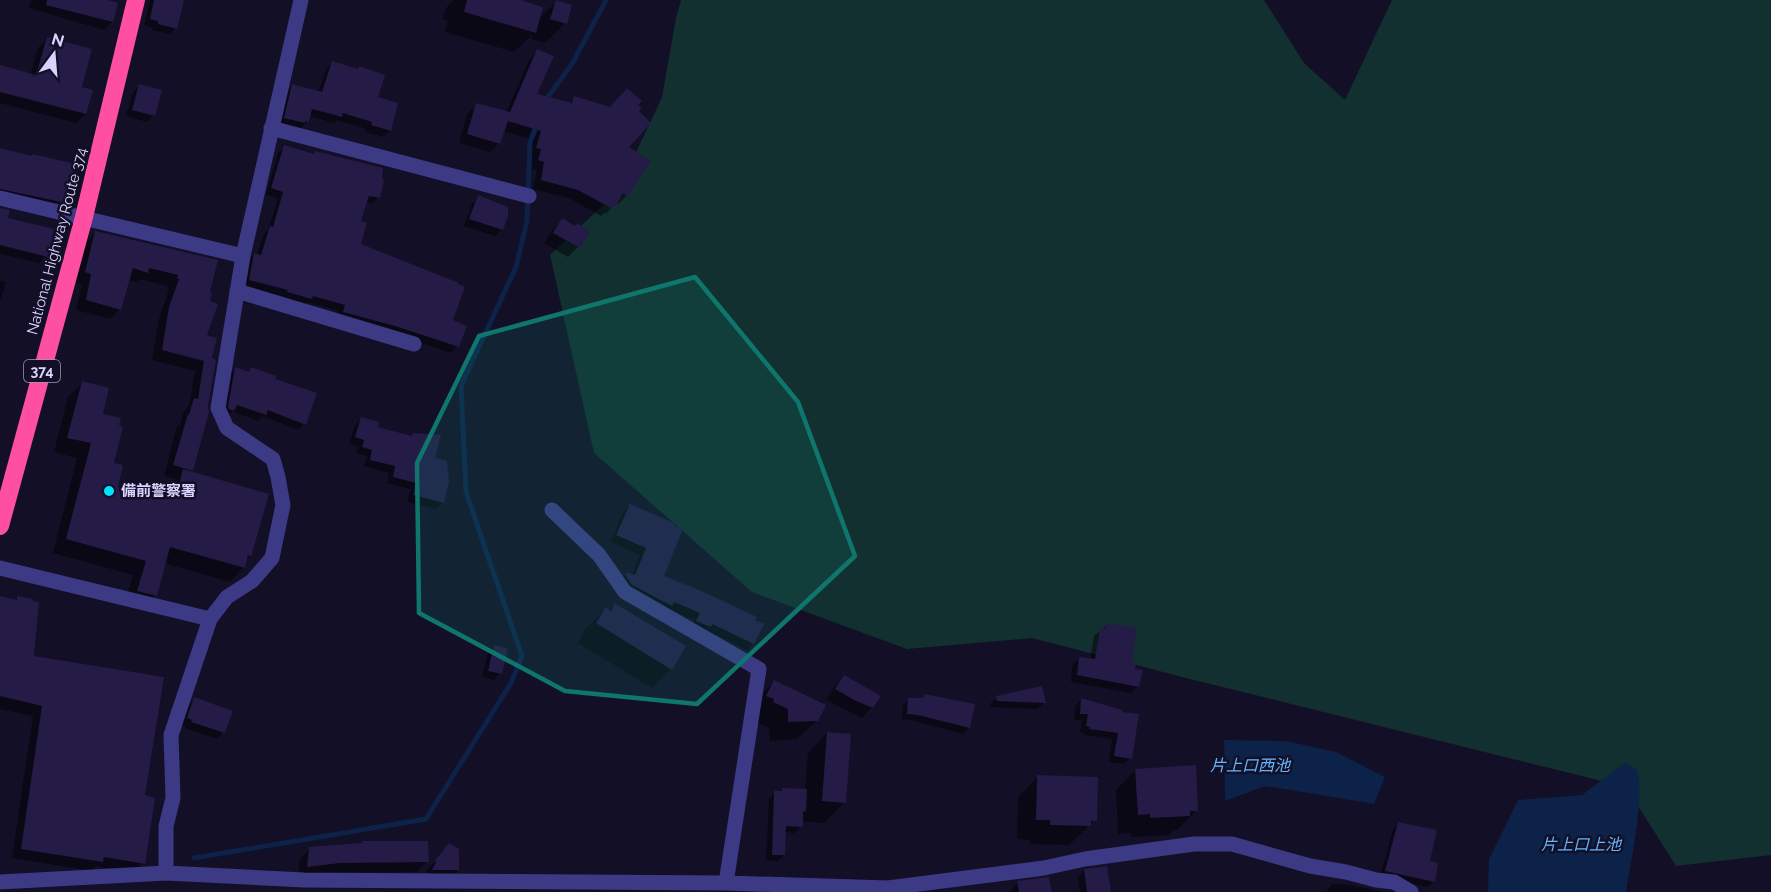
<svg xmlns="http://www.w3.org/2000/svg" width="1771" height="892" font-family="Raleway,'Noto Sans JP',sans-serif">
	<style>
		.green { fill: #12302f }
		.water { fill: #0c2248 }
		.shadow { fill: #0007 }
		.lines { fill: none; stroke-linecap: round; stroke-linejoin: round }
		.stream { stroke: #0c2248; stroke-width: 5 }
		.building { fill: #241b47 }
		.street { stroke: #3d3a85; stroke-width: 15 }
		.highway { stroke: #ff4fa3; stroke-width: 18 }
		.marked { fill: #0f766e; fill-opacity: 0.2; stroke: #0f766e; stroke-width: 4.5; stroke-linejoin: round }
		.poi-dot { fill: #00e5ff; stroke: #130f26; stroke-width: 2 }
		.labels { text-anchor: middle; stroke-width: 5; stroke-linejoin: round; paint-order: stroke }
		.shield { fill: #130f26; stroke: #9e99be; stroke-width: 1.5 }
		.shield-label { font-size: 14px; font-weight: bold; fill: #d9d4ff }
		.street-label { font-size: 15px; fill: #d9d4ff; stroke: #130f26 }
		.poi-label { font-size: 15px; font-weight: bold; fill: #d9d4ff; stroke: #130f26; text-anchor: start }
		.water-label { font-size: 16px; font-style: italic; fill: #62b6ff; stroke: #130f26 }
	</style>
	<rect width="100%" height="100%" fill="#130f26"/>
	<path class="green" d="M681 0H1264L1304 63 1345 100 1392 0H1771V855L1676 866 1626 787 1186 678 1032 638 907 649 752 592 594 453 550 255 618 191 662 97 676 18Z"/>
	<path class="water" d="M1224 740 1286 741 1336 752 1385 777 1374 804 1265 786 1225 801Z
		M1625 763 1637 769C1645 800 1631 859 1626 892H1488L1489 859 1518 800 1582 795Z"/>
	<path class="shadow" d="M31 0H102L112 22 104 30 29 8Z
		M150 0H182L176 28 169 34 152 30 153 28 144 25Z
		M454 0H515L538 20 556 2 565 23 545 43 531 39 533 34 514 52 445 32 448 20 443 19 446 8Z
		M47 39 80 88 85 114 76 123 0 103V66L30 75 38 48Z
		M538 51 535 95 568 104 575 98 610 108 636 105 627 147 626 196 618 204 615 203 606 214 604 213 601 216 569 198 533 189 537 170 530 169 533 158 528 156 533 140 503 131 499 143 490 152 459 143 467 114 476 105 506 113 529 60Z
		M332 63 376 98 390 130 383 137 365 132 366 129 337 120 334 123 309 116 307 121 301 128 297 129 279 124 286 93 292 86 318 93 326 69Z
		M140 86 154 115 147 122 126 116 133 92Z
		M285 147 313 155 315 153 379 197 373 203 365 202 359 222V245L451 321 457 346 451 353 389 332 337 318 339 311 307 302 305 305 282 298V296L243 286 248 260 254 254 257 255 264 234 268 230 278 198 266 195 278 153Z
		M0 150 64 202 56 210 0 198Z
		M479 197 502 229 495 236 464 226 472 204Z
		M0 209 6 219 46 256 39 263 0 254Z
		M562 220 574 228 578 247 568 257 544 243 552 231Z
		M96 232 216 261 208 293 205 336 215 339 191 470 189 472 250 556 246 560 244 567 230 582 164 563 155 595 141 609 124 605 133 575 53 553 77 458 54 452 68 397 82 383 101 415 112 464 116 488 164 500 170 485 176 479 164 476 177 426 180 424 184 411 189 405 195 371 152 360 159 319 169 289 167 288 168 286 140 279 136 282 128 280 120 309 110 319 76 310 82 284 75 282 85 243Z
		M0 281 6 282 0 301Z
		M235 369 247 373 252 369 273 379 304 424 298 430 263 416 258 421 232 411 227 417 223 416 229 375Z
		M361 419 376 429 410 437 413 434 433 459 442 503 436 509 407 502 411 489 387 483 389 473 364 466 367 456 356 453 358 446 349 444 355 425Z
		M630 506 662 576 753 621V643L747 650 706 630 691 628 694 620 667 609 664 612 620 580 627 573 632 575 640 555 611 542 623 512Z
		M18 598 32 657 143 796V863L134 872 96 866 92 871 12 858 33 716 0 709V600L15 601Z
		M614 604 671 669 652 688 578 643 586 628 606 609 608 611Z
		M1107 625 1130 664 1138 686 1131 693 1071 682 1072 666 1079 659 1090 660 1094 636Z
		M495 646 500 673 494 680 482 677 488 653Z
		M844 676 872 707 862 718 826 700 834 687Z
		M774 682 817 720 797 739 770 741 769 728 755 722V701Z
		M924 696 969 728 963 734 911 720 902 719 903 705 909 699H921Z
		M997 697 1044 703 1037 709 990 707V704Z
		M194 699 224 732 217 739 185 728 186 726 181 725 188 706Z
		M1081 700 1121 711 1130 758 1124 764 1109 762 1112 739 1084 735V733L1080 732 1082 720H1074L1075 706Z
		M827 733 844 803 824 823 802 821 801 827 795 833 784 832V855L778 861 766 860 769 799 775 792 780 793 783 789 805 791 808 753Z
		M1136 770 1197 810 1177 830H1174L1169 835 1131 837 1130 833 1118 834 1116 790Z
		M1038 777 1095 820 1069 845 1030 844V840L1017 839 1018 797Z
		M1398 824 1428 863 1434 881 1428 887 1380 877 1393 829Z
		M449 844 458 870 448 880H423L428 872H426Z
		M310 849 427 861 417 872 329 873 298 877 300 859Z
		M1084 871 1110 892H1080L1078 877Z
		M1018 883 1050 892H1012L1011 889Z
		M1333 884 1350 885 1383 892H1326Z"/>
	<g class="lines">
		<path class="stream" d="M545 101 572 64 606 0
			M194 858 426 819 511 683 522 656 466 492 461 386 516 267 527 221 530 142 537 124"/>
	</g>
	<path class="building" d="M47 0H108L118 3 113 22 46 5Z
		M154 0H184L177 29 158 24V21L150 19Z
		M467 0H521L543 7 536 33 464 12Z
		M556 0 572 5 567 24 550 19Z
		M47 37 92 49 82 87 93 90 86 114 0 92V65L36 75Z
		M537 49 554 56 537 94 572 103 574 96 610 107 627 88 642 101 638 105 642 108 639 111 651 123 629 147 651 161 627 197 623 193 616 206 613 205 611 208 578 190 541 180 544 162 538 160 541 149 536 148 541 131 508 121 500 144 467 134 476 103 510 112Z
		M332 61 358 69 359 66 385 75 378 97 398 103 391 131 371 125 372 122 343 113 342 117 312 109 309 122 305 121V123L284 118 292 84 322 92Z
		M139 84 162 90 155 116 132 110Z
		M284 145 314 154 315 151 383 168 382 179 384 180 380 198 369 196 361 221 367 223 361 244 459 283 458 284 465 287 453 320 467 326 459 347 395 326 343 312 345 305 313 296 312 299 287 292 288 290 249 280 254 253 261 255 270 226 273 227 283 192 271 188Z
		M0 148 32 156 33 154 75 164 66 203 0 189Z
		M478 195 508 207V216L503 230 469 219Z
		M0 208 10 210 8 218 54 229 48 257 0 245Z
		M562 218 575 226 577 223 590 231 580 248 553 233Z
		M95 231 218 260 210 292 212 293 210 301 218 304 207 335 217 338 212 358 216 360 208 406 209 412 193 471 173 465 188 414 189 415 194 398 198 399 204 361 162 350 169 307 179 279 177 278 178 275 149 268 148 273 133 268 121 310 86 300 91 274 85 272Z
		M235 367 249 372 251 367 276 376 275 379 317 393 306 425 268 410 266 415 237 405 234 411 229 409 228 407Z
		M82 381 109 388 103 414 121 418 119 425 123 427 114 463 123 465 118 487 167 499 168 494 176 496 183 469 269 494 251 557 248 555 245 568 170 547 157 596 137 591 146 561 66 539 91 443 67 438Z
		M361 417 379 422 378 427 412 436 413 433 441 435 435 458 447 461 449 482 444 503 413 495 416 483 393 477 395 466 370 460 372 450 362 447 364 440 355 437Z
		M630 504 676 524 675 526 683 529 664 576 699 590 757 617 755 620 764 624 754 644 712 624 711 627 696 621 700 613 674 602 672 606 632 585 625 575 627 572 635 575 646 548 616 535Z
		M0 596 17 600V596L33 599V601L39 602 34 656 164 677 145 795 155 798 145 864 104 857 103 862 21 849 42 706 0 696Z
		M614 603 686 646 672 670 596 623 606 607 611 611Z
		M1106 623 1137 628 1132 662 1136 663 1135 669 1143 670 1139 687 1077 675 1079 657 1095 659 1100 628 1105 629Z
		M494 645 508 649 502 674 488 671Z
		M844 675 881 696 873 708 854 700 835 689Z
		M774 680 826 705 818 721 788 722V709L773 702 774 699 766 696Z
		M1042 686 1046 703 997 701 996 696Z
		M924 694 975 704 970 728 918 715 907 714 908 698H923Z
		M194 697 233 711 225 733 191 722 192 720 187 718Z
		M1081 698 1122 710V712L1139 714 1132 759 1114 756 1118 733 1089 729 1090 727 1086 726 1088 714H1080Z
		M827 732 851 734 846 803 822 801Z
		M1196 765 1198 811H1190V816L1150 818V814L1138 815 1135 769Z
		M1037 775 1098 777 1097 821H1091V826L1050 825V820H1036Z
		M782 788 807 789 806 812 803 811V827L786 826 785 855H772L774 791H782Z
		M1398 822 1437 830 1430 861 1438 863 1435 882 1385 871Z
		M362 841H428L429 862 340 863 307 867 309 847 362 843Z
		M449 843 459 849V870H432L436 862H434Z
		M1107 866 1111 892H1087L1084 869Z
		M1049 877 1052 892H1019L1017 881Z"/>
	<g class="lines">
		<path class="street" d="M271 128 529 196
			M0 198 243 256
			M237 291 414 344
			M552 510 599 555 625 592 759 669 726 883
			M0 568 210 619
			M166 873V826L173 798 171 735 210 619 227 597 252 581 272 558 283 505 278 477 273 459 227 428 218 408 243 256 301 0
			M0 882 166 873 304 880 726 883 888 888 1044 868 1085 859 1194 844H1232L1310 866 1346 872 1376 880 1394 882 1411 892"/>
		<path class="highway" d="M0 526 84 217 136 0"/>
	</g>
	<path class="marked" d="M695 277 798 402 855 556 697 704 565 691 419 613 417 463 479 336Z"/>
	<circle class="poi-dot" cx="109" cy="491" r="6"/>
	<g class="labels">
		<rect class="shield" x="24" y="360" width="36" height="22" rx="4.5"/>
		<g class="shield-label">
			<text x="42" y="376">374</text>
		</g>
		<g class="street-label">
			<text transform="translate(57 241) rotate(-75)" y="5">National Highway Route 374</text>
		</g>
		<g class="poi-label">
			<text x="121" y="496">備前警察署</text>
		</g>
		<g class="water-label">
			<text x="1250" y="771">片上口西池</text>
			<text x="1581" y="850">片上口上池</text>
		</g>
	</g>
	<g transform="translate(54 54) rotate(16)" stroke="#130f26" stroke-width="4.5" paint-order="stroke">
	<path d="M0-4.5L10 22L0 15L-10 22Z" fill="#d9d4ff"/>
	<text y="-9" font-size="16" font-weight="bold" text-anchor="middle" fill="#d9d4ff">N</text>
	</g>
</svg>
